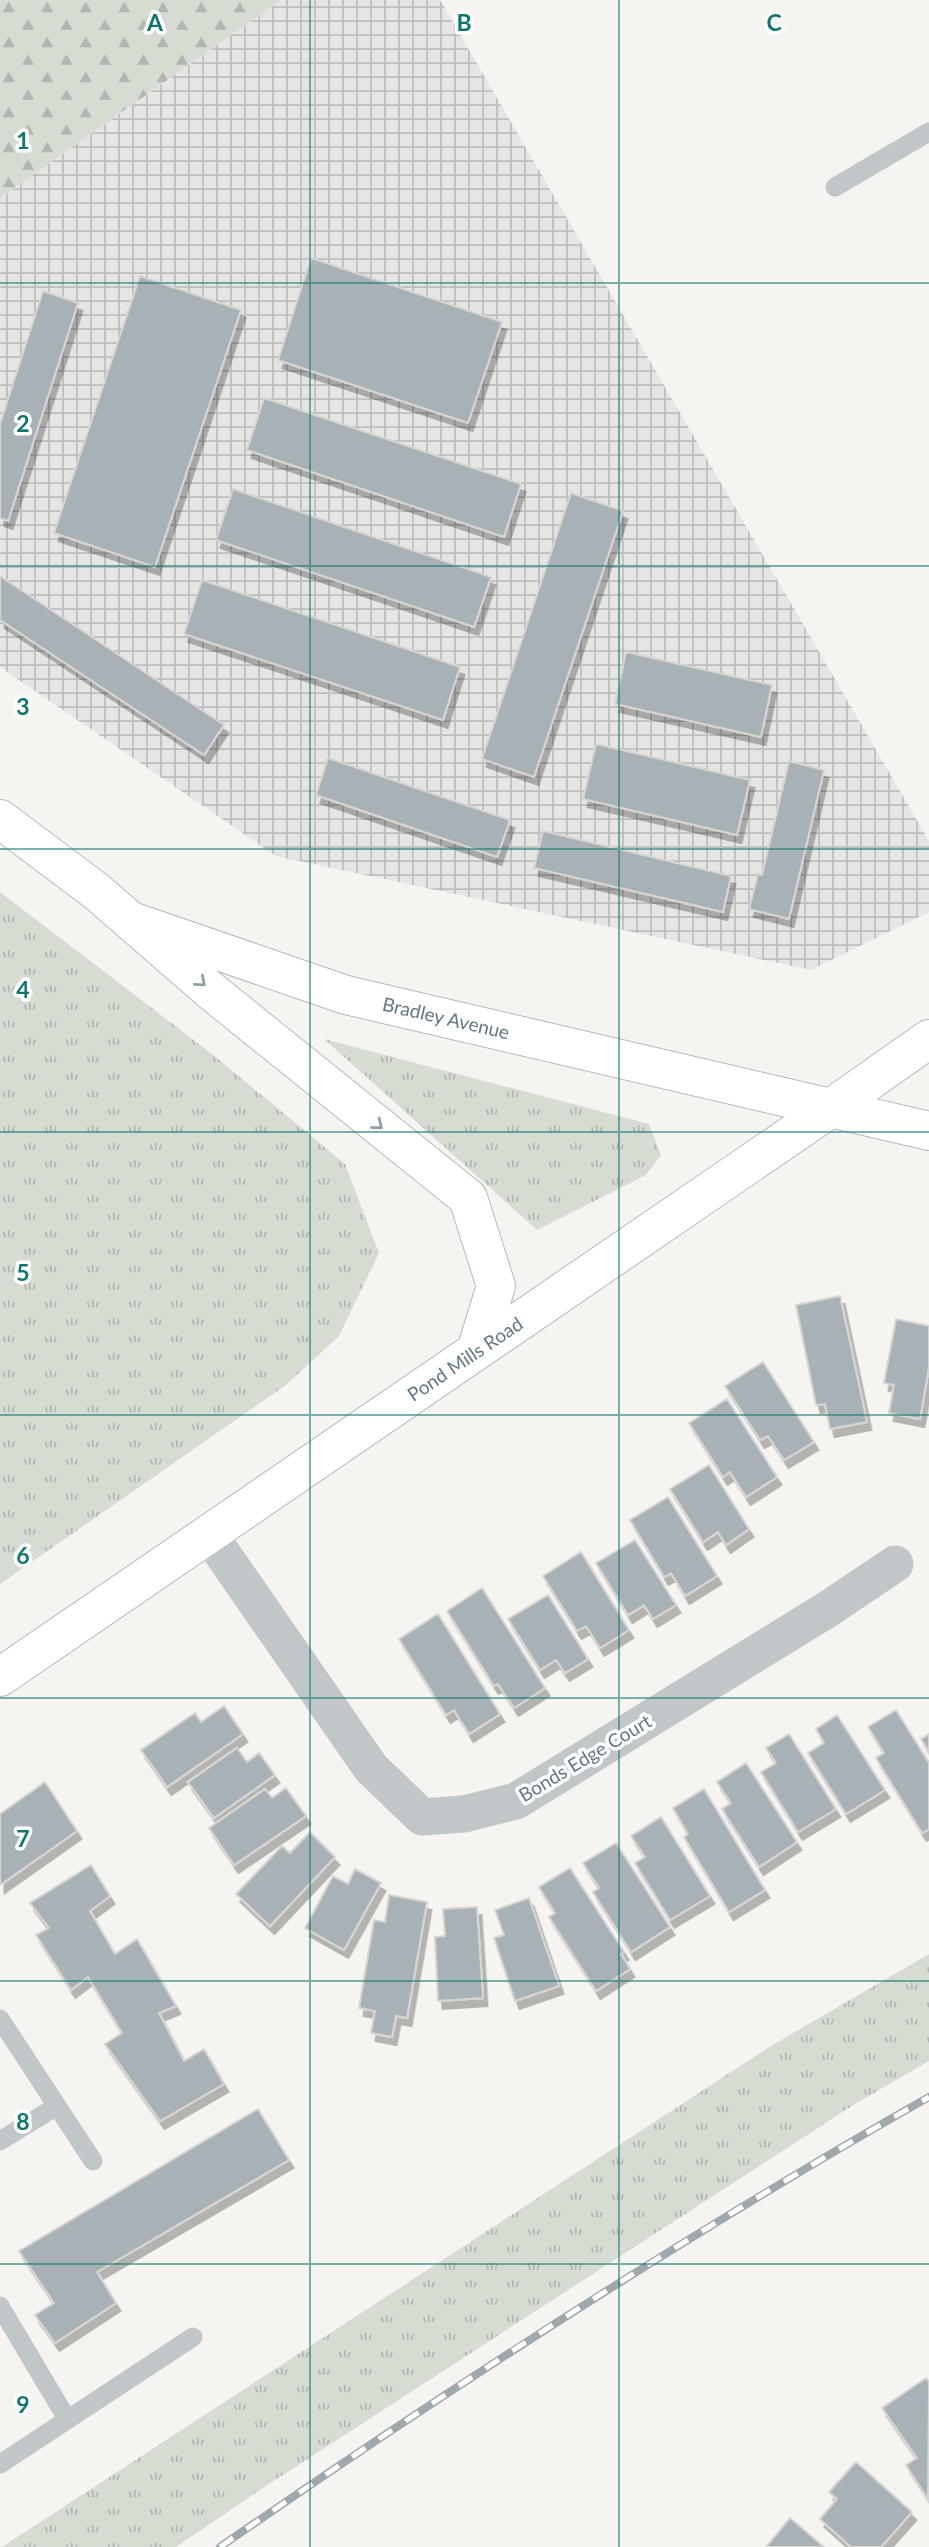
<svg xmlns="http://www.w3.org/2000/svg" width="929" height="2547" font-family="Lato,sans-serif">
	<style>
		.industrial { fill: url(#industrial-grid) }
		.grass { fill: url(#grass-tufts) }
		.forest { fill: url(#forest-firs) }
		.building { fill: #a8b1b5; stroke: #d6d5d3; stroke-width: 2; filter: url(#shadow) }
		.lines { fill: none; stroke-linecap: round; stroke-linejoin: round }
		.secondary-casing { stroke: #b3babd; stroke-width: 40 }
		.service { stroke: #c1c6c8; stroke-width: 19 }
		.minor { stroke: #c1c6c8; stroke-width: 37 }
		.secondary { stroke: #fff; stroke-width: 38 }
		.rail-casing { stroke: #9fa8ac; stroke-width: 8 }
		.rail { stroke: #fff; stroke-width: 5; stroke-dasharray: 16; stroke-linecap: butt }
		.oneway { stroke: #91a0a8 }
		.grid { fill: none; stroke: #0f766e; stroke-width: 2; stroke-opacity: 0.55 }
		.labels { text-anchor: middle; stroke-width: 7; stroke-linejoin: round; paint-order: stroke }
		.street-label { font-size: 19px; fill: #627883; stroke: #fff }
		.grid-label { font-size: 23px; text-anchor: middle; font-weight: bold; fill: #0f766e; stroke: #fff; stroke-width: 7; stroke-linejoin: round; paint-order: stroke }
	</style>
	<defs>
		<pattern id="industrial-grid" width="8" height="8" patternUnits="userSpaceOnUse" patternTransform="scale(1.75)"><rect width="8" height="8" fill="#e5e5e4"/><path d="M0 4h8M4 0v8" fill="none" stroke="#bdbebe"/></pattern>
		<pattern id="grass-tufts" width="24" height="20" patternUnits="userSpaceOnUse" patternTransform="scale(1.75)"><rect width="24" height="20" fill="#d6dcd1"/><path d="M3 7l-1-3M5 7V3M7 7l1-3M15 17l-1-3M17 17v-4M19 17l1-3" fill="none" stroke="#b1b7af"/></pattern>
		<pattern id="forest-firs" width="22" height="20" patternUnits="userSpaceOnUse" patternTransform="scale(1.75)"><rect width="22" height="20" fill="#d6dcd1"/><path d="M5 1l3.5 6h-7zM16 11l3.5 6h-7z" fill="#b1b7af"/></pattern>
		<filter id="shadow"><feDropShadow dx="4.5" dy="8" stdDeviation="0" flood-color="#0004"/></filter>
	</defs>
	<rect width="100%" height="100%" fill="#f5f4f0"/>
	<path class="industrial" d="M281 0H440L929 841V912L811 970 276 856 0 667V198Z"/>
	<path class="grass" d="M0 892 212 1054 345 1164 379 1253 339 1336 286 1385 0 1584Z
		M324 1039 649 1124 661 1155 646 1175 537 1230Z
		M929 1954V2061L855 2104 269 2484 176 2547H2L771 2046Z"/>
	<path class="forest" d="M0 0H281L0 198Z"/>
	<path class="building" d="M311 258 502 322 468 423 278 360Z
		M140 276 241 310 155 567 54 533Z
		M43 291 78 303 8 521 0 518V424Z
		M264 398 521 484 504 537 247 450Z
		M233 489 491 577 474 627 216 540Z
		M571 493 623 511 534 777 482 759Z
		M0 576 224 725 204 755 0 620Z
		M202 580 460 667 443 720 184 634Z
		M626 652 772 685 761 737 615 704Z
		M596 744 750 780 737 835 583 799Z
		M328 758 510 820 497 857 316 795Z
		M789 761 824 770 789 919 749 909 758 874 762 875Z
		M543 831 731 876 723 912 534 868Z
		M840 1296 867 1422 830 1429 825 1404 816 1405 796 1305Z
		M896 1319 929 1326V1367L920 1419 889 1413 894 1385 884 1383Z
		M763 1362 814 1442 784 1460 768 1436 760 1440 725 1386Z
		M727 1399 777 1477 746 1497 730 1472 723 1477 689 1423Z
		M709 1465 749 1529 726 1545 718 1532 703 1542 670 1489Z
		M668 1497 717 1576 685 1596 671 1573 664 1577 630 1520Z
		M635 1540 676 1605 653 1619 644 1605 628 1615 596 1563Z
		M581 1552 629 1630 600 1648 586 1626 577 1631 543 1576Z
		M482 1588 545 1688 514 1708 498 1684 494 1686 447 1611Z
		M548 1595 588 1659 565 1673 556 1660 540 1670 508 1619Z
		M438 1614 500 1714 469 1734 454 1710 446 1715 399 1639Z
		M224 1706 243 1734 167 1787 141 1750 195 1713 201 1722Z
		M896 1710 929 1763V1829L922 1833 876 1758 884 1753 868 1727Z
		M837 1715 885 1790 846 1814 808 1753 824 1743 816 1729Z
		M789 1734 836 1809 798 1832 761 1772 776 1763 766 1748Z
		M929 1734V1752L921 1739Z
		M237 1748 247 1762 259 1753 275 1775 214 1818 188 1782Z
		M746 1763 797 1842 759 1867 722 1809 731 1803 717 1782Z
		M45 1782 77 1831 0 1885V1814Z
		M286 1788 306 1816 234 1865 209 1828 265 1789 272 1798Z
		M704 1789 765 1890 729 1912 684 1837 688 1834 673 1808Z
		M661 1817 710 1896 670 1920 635 1863 645 1857 631 1836Z
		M310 1832 335 1857 270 1926 236 1894 282 1846 290 1853Z
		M616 1843 670 1927 631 1952 593 1892 599 1888 583 1863Z
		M91 1865 110 1896 90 1911 115 1954 137 1939 176 2006 159 2013 184 2061 204 2049 224 2084 160 2121 105 2044 122 2033 88 1977 71 1990 36 1935 49 1928 30 1903Z
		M570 1868 624 1952 621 1954 630 1969 596 1991 549 1917 555 1913 539 1887Z
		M355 1869 381 1883 344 1950 305 1928 333 1876 348 1884Z
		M389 1895 427 1902 407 2018 396 2016 392 2037 371 2033 375 2011 359 2008 374 1920 385 1922Z
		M529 1898 559 1986 515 2001 494 1938 504 1935 495 1910Z
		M477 1907 483 1998 438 2001 435 1937 445 1936 443 1909Z
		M258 2109 289 2160 97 2272 116 2303 55 2343 35 2315 54 2303 19 2251Z
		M926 2378 929 2382 928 2499 906 2465 917 2458 882 2408Z
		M856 2462 912 2512 881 2547H851L820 2519 837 2499 829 2492Z
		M790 2518 824 2547H766Z"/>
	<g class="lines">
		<g class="secondary-casing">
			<path id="secondary" d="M0 819 96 891 211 991 468 1198 496 1286 476 1351
				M131 921 346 995 929 1131
				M0 1677 831 1108 929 1039"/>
		</g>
		<path class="service" d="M835 187 929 132
			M0 2019 93 2161
			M0 2141 57 2106
			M0 2306 67 2419
			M0 2464 193 2337"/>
		<path class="minor" d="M208 1533 371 1768 422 1817 464 1814 516 1801 828 1609 895 1564"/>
		<use href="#secondary" class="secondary"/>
		<g class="rail-casing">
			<path id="rail" d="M220 2547C450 2388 686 2235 929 2097"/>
		</g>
		<use href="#rail" class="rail"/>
	</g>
	<defs><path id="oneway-chevron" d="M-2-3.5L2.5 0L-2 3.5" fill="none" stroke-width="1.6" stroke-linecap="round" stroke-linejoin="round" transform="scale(1.75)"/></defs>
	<g class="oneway">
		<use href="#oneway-chevron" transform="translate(201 982) rotate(41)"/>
		<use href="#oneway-chevron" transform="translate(378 1125) rotate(39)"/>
	</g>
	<path class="grid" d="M310 0V2547M619 0V2547M0 283H929M0 566H929M0 849H929M0 1132H929M0 1415H929M0 1698H929M0 1981H929M0 2264H929"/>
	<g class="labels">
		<g class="street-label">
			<text transform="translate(446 1018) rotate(13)" y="7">Bradley Avenue</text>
			<text transform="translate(465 1359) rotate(-34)" y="7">Pond Mills Road</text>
			<text transform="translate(585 1758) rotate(-31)" y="7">Bonds Edge Court</text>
		</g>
	</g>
	<g class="grid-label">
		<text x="155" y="31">A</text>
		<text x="464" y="31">B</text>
		<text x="774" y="31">C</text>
		<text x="23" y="149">1</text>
		<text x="23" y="432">2</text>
		<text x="23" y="715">3</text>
		<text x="23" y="998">4</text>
		<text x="23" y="1281">5</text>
		<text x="23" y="1564">6</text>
		<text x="23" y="1847">7</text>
		<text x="23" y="2130">8</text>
		<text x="23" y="2413">9</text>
	</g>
</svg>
